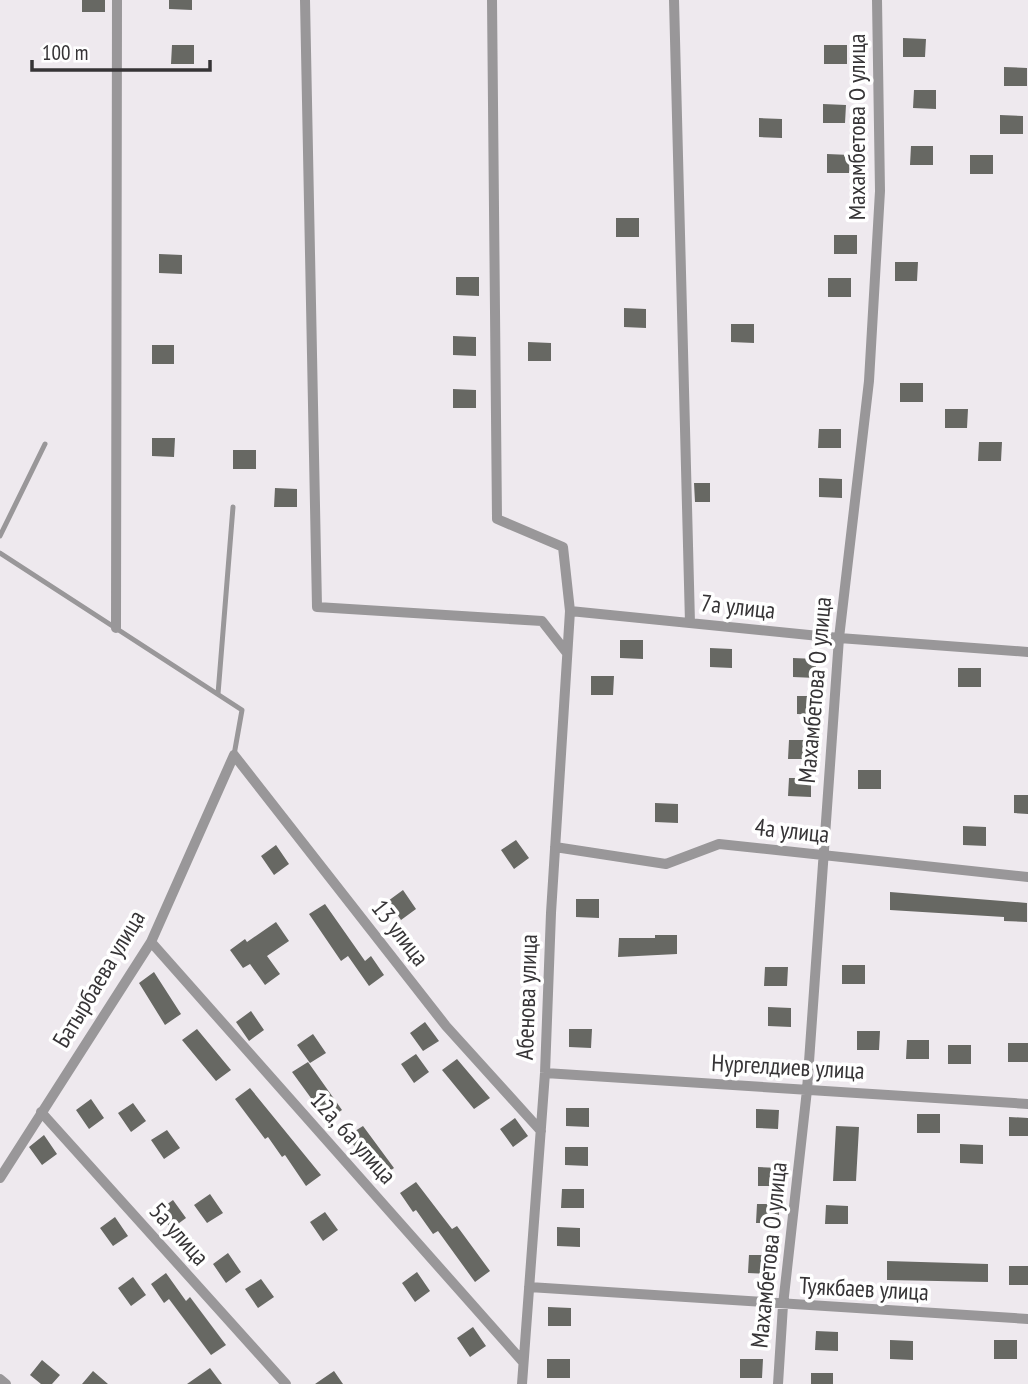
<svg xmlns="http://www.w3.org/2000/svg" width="1028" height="1384" font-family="'PT Sans Narrow',sans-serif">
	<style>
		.building { fill: #676863 }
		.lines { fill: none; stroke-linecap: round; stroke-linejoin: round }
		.lane { stroke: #999799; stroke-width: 5 }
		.street { stroke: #999799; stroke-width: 10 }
		.labels { text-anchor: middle; stroke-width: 7; stroke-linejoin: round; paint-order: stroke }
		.street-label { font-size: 24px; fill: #363436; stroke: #fff }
	</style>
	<rect width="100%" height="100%" fill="#eee9ee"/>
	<path class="building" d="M82 0H105V12H82Z
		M169 0H192V10L169 9Z
		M903 38 926 39 925 57H903Z
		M172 45H194V64H171Z
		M824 45H847V64H824Z
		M1004 67 1027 68V86H1004Z
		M914 90H936V109L913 108Z
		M823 104 846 105 845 123H823Z
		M1000 115 1023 116V134H1000Z
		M759 118 782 119V138L759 137Z
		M911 146H933V165H910Z
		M827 154 850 155 849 173H827Z
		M970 155H993V174H970Z
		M616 218H639V237H616Z
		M834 235H857V254H834Z
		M159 254 182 255V274L159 273Z
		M895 262H918L917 281H895Z
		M456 277H479V296L456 295Z
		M828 278H851V297H828Z
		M624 308 646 309V328L624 327Z
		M731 324H754V343L731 342Z
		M453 336 476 337V356L453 355Z
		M528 342 551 343V361H528Z
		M152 345H174V364H152Z
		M900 383H923V402H900Z
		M453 389 476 390V408H453Z
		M945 409H968L967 428H945Z
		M819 429H841V448H818Z
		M152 438H175L174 457 152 456Z
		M979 442H1002L1001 461H978Z
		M233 450H256V469H233Z
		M819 478 842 479V498L819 497Z
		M694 483H710V502H695Z
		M275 488 297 489V507H274Z
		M620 640H643V659L620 658Z
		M710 648 732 649V668L710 667Z
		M793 658 816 659V678L793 677Z
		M958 668H981V687H958Z
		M591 676H614L613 695H591Z
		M797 696H820V715L797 714Z
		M789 740H811V759H788Z
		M858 770H881V789H858Z
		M789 778H811V797L788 796Z
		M1014 795H1028V814L1014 813Z
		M655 803 678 804V823L655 822Z
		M963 826 986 827V846L963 845Z
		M516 840 529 858 514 869 501 850Z
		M276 845 289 864 274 875 261 856Z
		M403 890 416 909 401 920 388 901Z
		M890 892 1027 903V922L1004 921V917L890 910Z
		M576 899H599V918L576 917Z
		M325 904 365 961 371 956 384 975 369 986 348 956 341 961 309 914Z
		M276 922 289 941 267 956 280 974 265 985 250 964 243 968 230 950 245 939 247 942Z
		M655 935H677V954L618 957 619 938H655Z
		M842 965H865V984H842Z
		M765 967H788L787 986H764Z
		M154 972 181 1014 165 1025 139 983Z
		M768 1007 791 1008V1027L768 1026Z
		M251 1011 264 1030 249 1041 236 1022Z
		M425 1022 439 1041 423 1051 410 1033Z
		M197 1029 231 1070 216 1081 182 1040Z
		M569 1029H592L591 1048 569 1047Z
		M857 1031H880L879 1050H857Z
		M313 1034 326 1053 310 1063 297 1045Z
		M907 1040H929V1059H906Z
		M1008 1043H1028V1062H1008Z
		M948 1045H971V1064H948Z
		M416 1054 429 1072 414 1083 401 1064Z
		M457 1059 490 1098 474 1109 442 1070Z
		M308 1062 342 1110 327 1120 292 1072Z
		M250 1088 321 1175 306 1186 285 1155 282 1157 268 1137 265 1139 235 1099Z
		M91 1099 104 1118 89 1129 76 1110Z
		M133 1103 146 1121 131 1132 118 1113Z
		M566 1108H589V1127L566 1126Z
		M756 1109 779 1110 778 1129 756 1128Z
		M917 1114H940V1133H917Z
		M1009 1117 1028 1118V1136H1009Z
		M515 1118 528 1136 513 1147 500 1129Z
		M363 1126 394 1168 378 1179 347 1136Z
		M836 1126 859 1127 856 1181H833Z
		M167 1130 180 1148 164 1159 151 1140Z
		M44 1135 57 1154 42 1165 29 1147Z
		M960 1144 983 1145V1164L960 1163Z
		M565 1147H588V1166L565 1165Z
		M758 1167 780 1168V1186H758Z
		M416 1182 452 1229 457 1226 490 1271 475 1282 438 1231 433 1234 416 1210 413 1212 400 1193Z
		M562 1189H584V1208H561Z
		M210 1194 223 1213 207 1223 194 1205Z
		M173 1200 186 1218 171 1229 158 1211Z
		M757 1204H779V1223H756Z
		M826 1205 848 1206V1224H825Z
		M325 1212 338 1230 323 1241 310 1222Z
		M115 1217 128 1236 113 1246 100 1228Z
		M557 1227 580 1228V1247L557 1246Z
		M228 1253 241 1272 226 1283 213 1264Z
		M749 1255H771V1274L748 1273Z
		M887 1261 988 1264V1282L887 1280Z
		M1009 1266H1028V1285H1009Z
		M417 1272 430 1291 415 1302 402 1283Z
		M166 1273 186 1301 190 1297 226 1345 211 1355 169 1299 164 1303 151 1284Z
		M133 1277 146 1295 131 1306 118 1288Z
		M261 1279 274 1297 258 1308 245 1289Z
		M548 1307 571 1308V1326H548Z
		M473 1327 486 1346 470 1357 457 1338Z
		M816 1331 838 1332V1351L815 1350Z
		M890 1340 913 1341V1360L890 1359Z
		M994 1340H1017V1359H994Z
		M547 1359H570V1378H547Z
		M740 1359H763L762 1378H740Z
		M42 1360 60 1375 52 1384H41L30 1375Z
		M210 1368 222 1384H187Z
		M93 1371 108 1384H82Z
		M334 1371 343 1384H315Z
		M811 1373H833V1384H811Z"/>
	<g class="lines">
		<path class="lane" d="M0 536 45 444
			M0 553 242 710 234 755
			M218 694 233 507"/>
		<path class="street" d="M305 0 317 607 542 621 567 653
			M492 0 497 519 563 547 570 611 551 913 545 1073 522 1384
			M674 0 690 623
			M570 611 839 638 1028 652
			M116 628 117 0
			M555 847 666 864 719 844 1028 877
			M151 942 523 1362
			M545 1073 1028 1104
			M41 1112 286 1384
			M0 1178 151 942 234 755 446 1026 541 1131
			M529 1287 1028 1319
			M0 1379 6 1384
			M778 1384 783 1305 807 1090 839 638 869 381 880 191 877 0"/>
	</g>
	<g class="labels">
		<g class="street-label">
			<text transform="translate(857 127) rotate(-90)" y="8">Махамбетова О улица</text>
			<text transform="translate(738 607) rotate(6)" y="8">7а улица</text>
			<text transform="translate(815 690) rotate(-85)" y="8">Махамбетова О улица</text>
			<text transform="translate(792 831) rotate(6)" y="8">4а улица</text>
			<text transform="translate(400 933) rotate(52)" y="8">13 улица</text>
			<text transform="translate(99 979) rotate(-59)" y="8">Батырбаева улица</text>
			<text transform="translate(527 997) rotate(-88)" y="8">Абенова улица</text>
			<text transform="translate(788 1067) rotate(3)" y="8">Нургелдиев улица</text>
			<text transform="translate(353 1138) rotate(48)" y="8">12а, 6а улица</text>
			<text transform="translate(179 1234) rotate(48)" y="8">5а улица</text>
			<text transform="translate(769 1255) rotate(-84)" y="8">Махамбетова О улица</text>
			<text transform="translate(864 1289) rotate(3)" y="8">Туякбаев улица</text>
		</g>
	</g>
	<path d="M32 60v10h178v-10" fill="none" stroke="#363436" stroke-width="3.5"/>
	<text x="42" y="60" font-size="21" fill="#363436" stroke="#ffffff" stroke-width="5" paint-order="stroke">100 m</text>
</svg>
